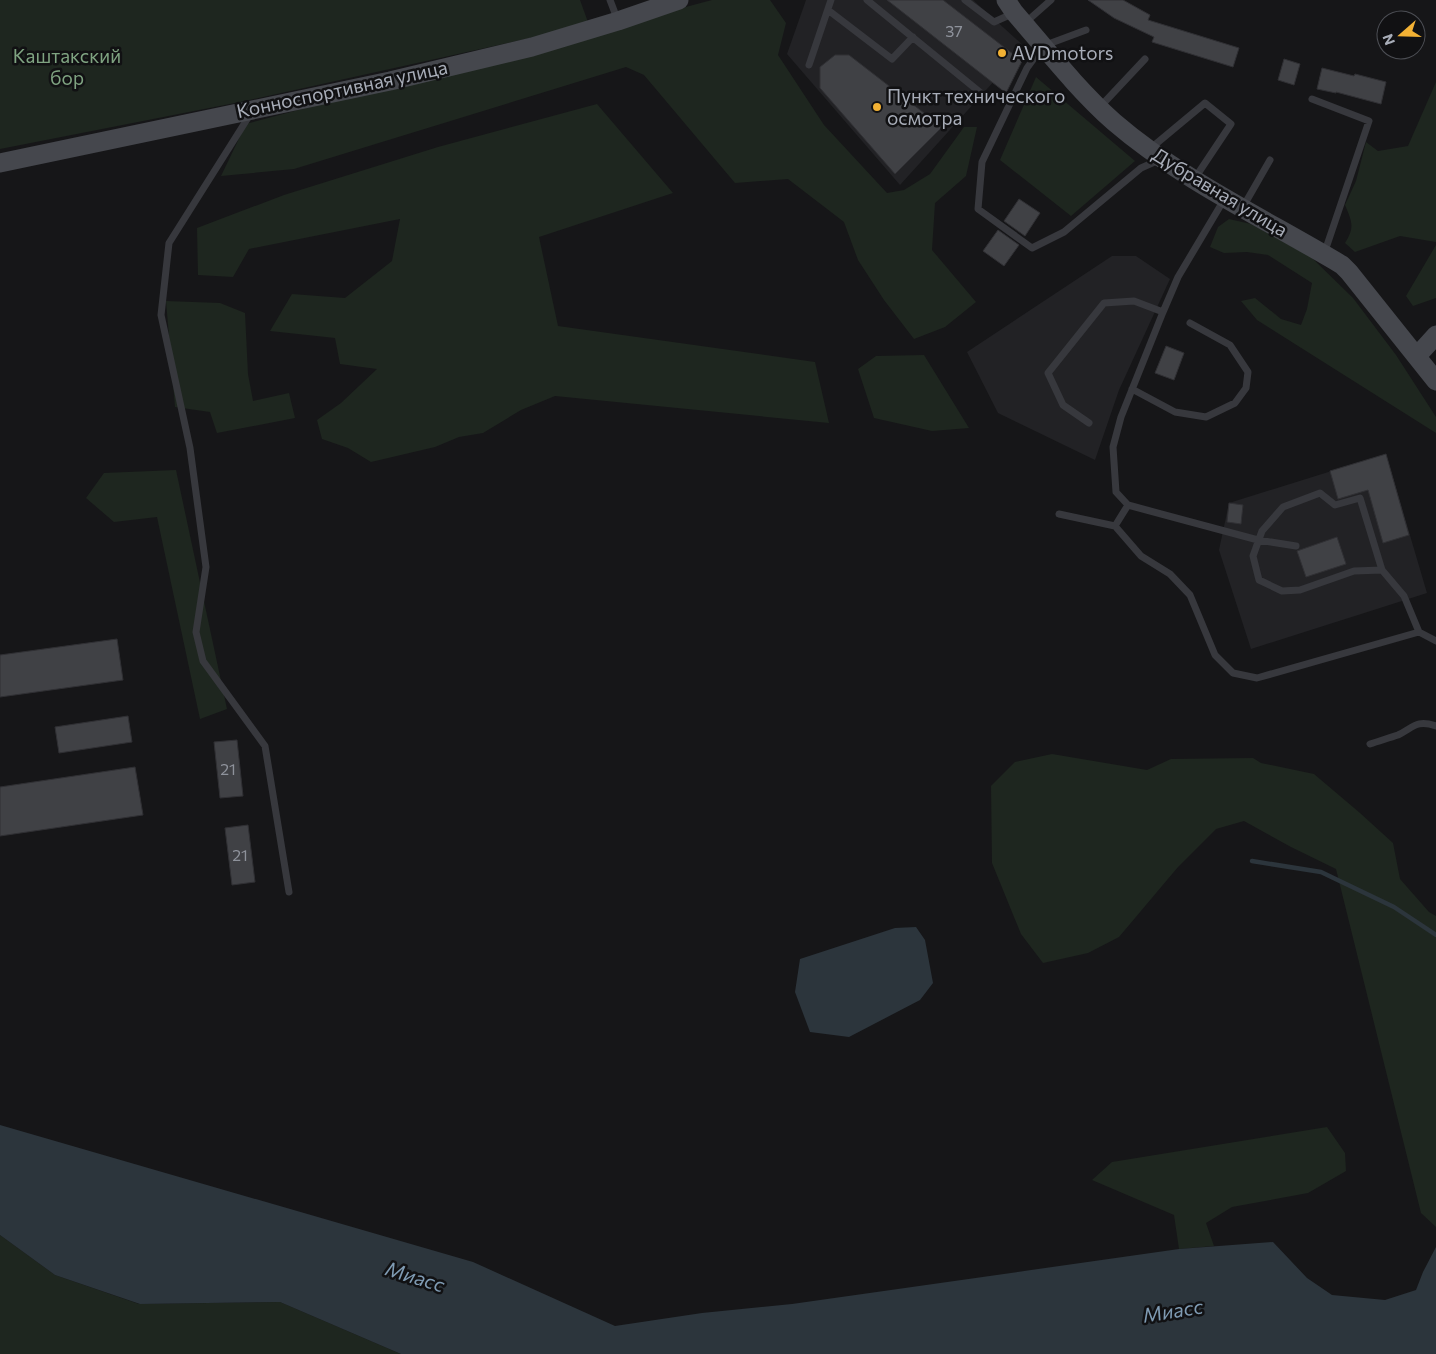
<svg xmlns="http://www.w3.org/2000/svg" width="1436" height="1354" font-family="Commissioner,sans-serif">
	<style>
		.built { fill: #222225 }
		.green { fill: #1e261f }
		.water { fill: #2c353c }
		.lines { fill: none; stroke-linecap: round; stroke-linejoin: round }
		.stream { stroke: #2c353c; stroke-width: 4.5 }
		.building { fill: #404145; stroke: #303034 }
		.lane { stroke: #37383d; stroke-width: 7 }
		.secondary { stroke: #45474d; stroke-width: 19 }
		.poi-dot { fill: #f2b134; stroke: #111113; stroke-width: 2 }
		.labels { text-anchor: middle; stroke-width: 5; stroke-linejoin: round; paint-order: stroke }
		.number-label { font-size: 16px; fill: #8e929b }
		.poi-label { font-size: 19px; fill: #a8adb8; stroke: #111113; text-anchor: start }
		.park-label { font-size: 19px; fill: #7fa381; stroke: #111113 }
		.street-label { font-size: 19px; fill: #a8adb8; stroke: #111113 }
		.water-label { font-size: 20px; font-style: italic; fill: #7f9bb3; stroke: #111113 }
	</style>
	<rect width="100%" height="100%" fill="#161618"/>
	<path class="built" d="M806 0H973L1025 47 900 185 787 54Z
		M1112 256H1136L1170 279 1119 390 1095 460 998 413 967 352Z
		M1386 454 1427 593 1251 649 1219 550 1229 503Z"/>
	<path class="green" d="M0 0H580L589 25 245 101 0 149Z
		M712 0H770L786 23 778 55 824 125 887 193 904 190 930 174 964 127H977L966 176 935 203 932 250 976 302 945 327 914 339 884 300 858 260 844 222 788 179 735 183 644 75 626 67 294 169 221 176 246 124Z
		M1036 77 1135 161 1071 216 1000 160Z
		M1436 82V242L1400 236 1355 252 1345 243C1355 227 1352 222 1345 205L1356 181 1366 142 1378 151 1408 146Z
		M597 104 673 193 539 237 558 326 815 362 829 423 555 396 521 410 483 433 459 437 435 447 371 462 348 448 322 439 317 420 341 403 377 369 340 364 335 338 270 331 292 294 345 298 392 261 400 219 249 249 233 277 198 275 197 228 284 195 438 147Z
		M1229 219 1251 224 1311 257 1353 298 1396 355 1436 417V433L1257 320 1241 301 1255 298 1281 319 1301 325 1307 309 1312 283 1268 255 1247 252 1224 253 1210 247 1218 227Z
		M1436 245V298L1413 306 1406 296Z
		M166 301 220 303 245 313 248 374 253 401 289 393 295 418 217 433 210 412 175 407Z
		M924 355 969 428 932 431 874 418 858 369 876 356Z
		M176 470 227 709 200 719 157 517 114 522 86 498 104 473Z
		M1052 754 1147 770 1171 759 1253 758 1261 763 1314 774 1360 813 1393 843 1400 879 1429 912 1436 916V1227L1421 1213 1336 869 1291 847 1244 821 1216 829 1178 867 1119 937 1088 953 1043 963 1021 934 992 863 991 786 1015 762Z
		M1327 1127 1345 1153 1346 1171 1308 1193 1232 1207 1206 1223 1214 1246 1179 1249 1174 1215 1092 1180 1112 1162Z
		M0 1235 55 1275 139 1304 280 1302 401 1354H0Z"/>
	<path class="water" d="M916 927 925 940 933 983 920 1000 849 1037 810 1032 795 992 800 959 895 928Z
		M0 1125 473 1262 615 1326 702 1313 792 1304 1179 1249 1273 1242 1307 1278 1332 1295 1385 1300 1416 1290 1423 1272 1436 1247V1354H401L280 1302 140 1304 55 1275 0 1235Z"/>
	<g class="lines">
		<path class="stream" d="M1252 861 1321 872 1394 907 1436 935"/>
	</g>
	<path class="building" d="M887 0H943L1022 61 1006 93Z
		M1088 0H1123L1150 15 1148 20 1239 48 1233 67 1152 42 1154 37 1114 18Z
		M835 55H849L942 127 895 174 820 88V67Z
		M1284 59 1300 64 1294 85 1278 80Z
		M1322 68 1354 76 1355 74 1386 82 1381 104 1336 92V93L1317 89Z
		M1019 199 1040 213 1025 236 1004 221Z
		M998 230 1019 245 1004 266 983 251Z
		M1166 346 1184 353 1174 380 1155 373Z
		M1386 454 1409 535 1383 543 1368 490 1338 499 1330 471Z
		M1229 503 1243 505 1241 524 1227 522Z
		M1337 537 1346 564 1306 577 1297 551Z
		M117 639 123 680 0 697V655Z
		M128 716 132 742 59 753 55 727Z
		M237 740 243 796 220 798 214 742Z
		M135 767 143 815 0 836V787Z
		M248 825 255 882 232 885 225 828Z"/>
	<g class="lines">
		<path class="lane" d="M610 0 618 21
			M867 0 987 98
			M965 0 994 22 1014 13
			M828 10 892 59 913 37
			M1025 23 1051 0
			M1086 30 1043 46 1027 68 982 162 978 209 1032 248 1064 232 1141 168 1159 160
			M809 65 831 0
			M1312 99 1369 121 1324 254
			M1099 108 1145 59
			M251 113 169 243 161 315 190 448 206 567 196 632 203 661 265 746 289 892
			M1151 148 1205 103 1231 124 1195 178
			M1225 198 1178 277 1163 312 1121 417 1113 447 1116 492 1128 505 1258 540 1296 546
			M1243 207 1270 160
			M1132 389 1175 412 1206 417 1235 403 1246 388 1248 372 1230 345 1190 323
			M1089 423 1063 405 1048 373 1104 303 1134 301 1163 312
			M1059 514 1115 526 1141 556 1170 574 1190 595 1215 655 1233 673 1257 678 1419 632
			M1115 526 1128 505
			M1382 570 1354 571 1300 590 1282 591 1259 580 1253 556 1262 531 1283 507 1320 493 1335 505 1360 498 1382 570 1404 596 1419 632 1436 641
			M1370 744C1379 741 1389 738 1398 735 1413 728 1416 719 1436 726"/>
		<path class="secondary" d="M1006 0 1014 12C1046 49 1077 89 1114 122 1180 179 1267 220 1342 265L1349 272 1436 381
			M0 163 390 81 532 47 618 21 679 0
			M1417 356 1436 335"/>
	</g>
	<g class="poi-dot">
		<circle cx="1002" cy="53" r="5"/>
		<circle cx="877" cy="107" r="5"/>
	</g>
	<g class="labels">
		<g class="number-label">
			<text x="954" y="37">37</text>
			<text x="228" y="775">21</text>
			<text x="240" y="861">21</text>
		</g>
		<g class="poi-label">
			<text x="1012" y="60">AVDmotors</text>
			<text x="887" y="103">Пункт технического<tspan x="887" dy="22">осмотра</tspan></text>
		</g>
		<g class="park-label">
			<text x="67" y="63">Каштакский<tspan x="67" dy="22">бор</tspan></text>
		</g>
		<g class="street-label">
			<text transform="translate(342 89) rotate(-12)" y="7">Конноспортивная улица</text>
			<text transform="translate(1220 192) rotate(31)" y="7">Дубравная улица</text>
		</g>
		<g class="water-label">
			<text transform="translate(415 1277) rotate(17)" y="7">Миасс</text>
			<text transform="translate(1173 1311) rotate(-9)" y="7">Миасс</text>
		</g>
	</g>
	<g transform="translate(1401 35) rotate(250)"><circle r="24" fill="#111113" stroke="#4d4f55"/>
	<path d="M0-4L9 19L0 12L-9 19Z" fill="#f2b134"/>
	<text y="-8" font-size="14" font-weight="bold" text-anchor="middle" fill="#a8adb8">N</text>
	</g>
</svg>
